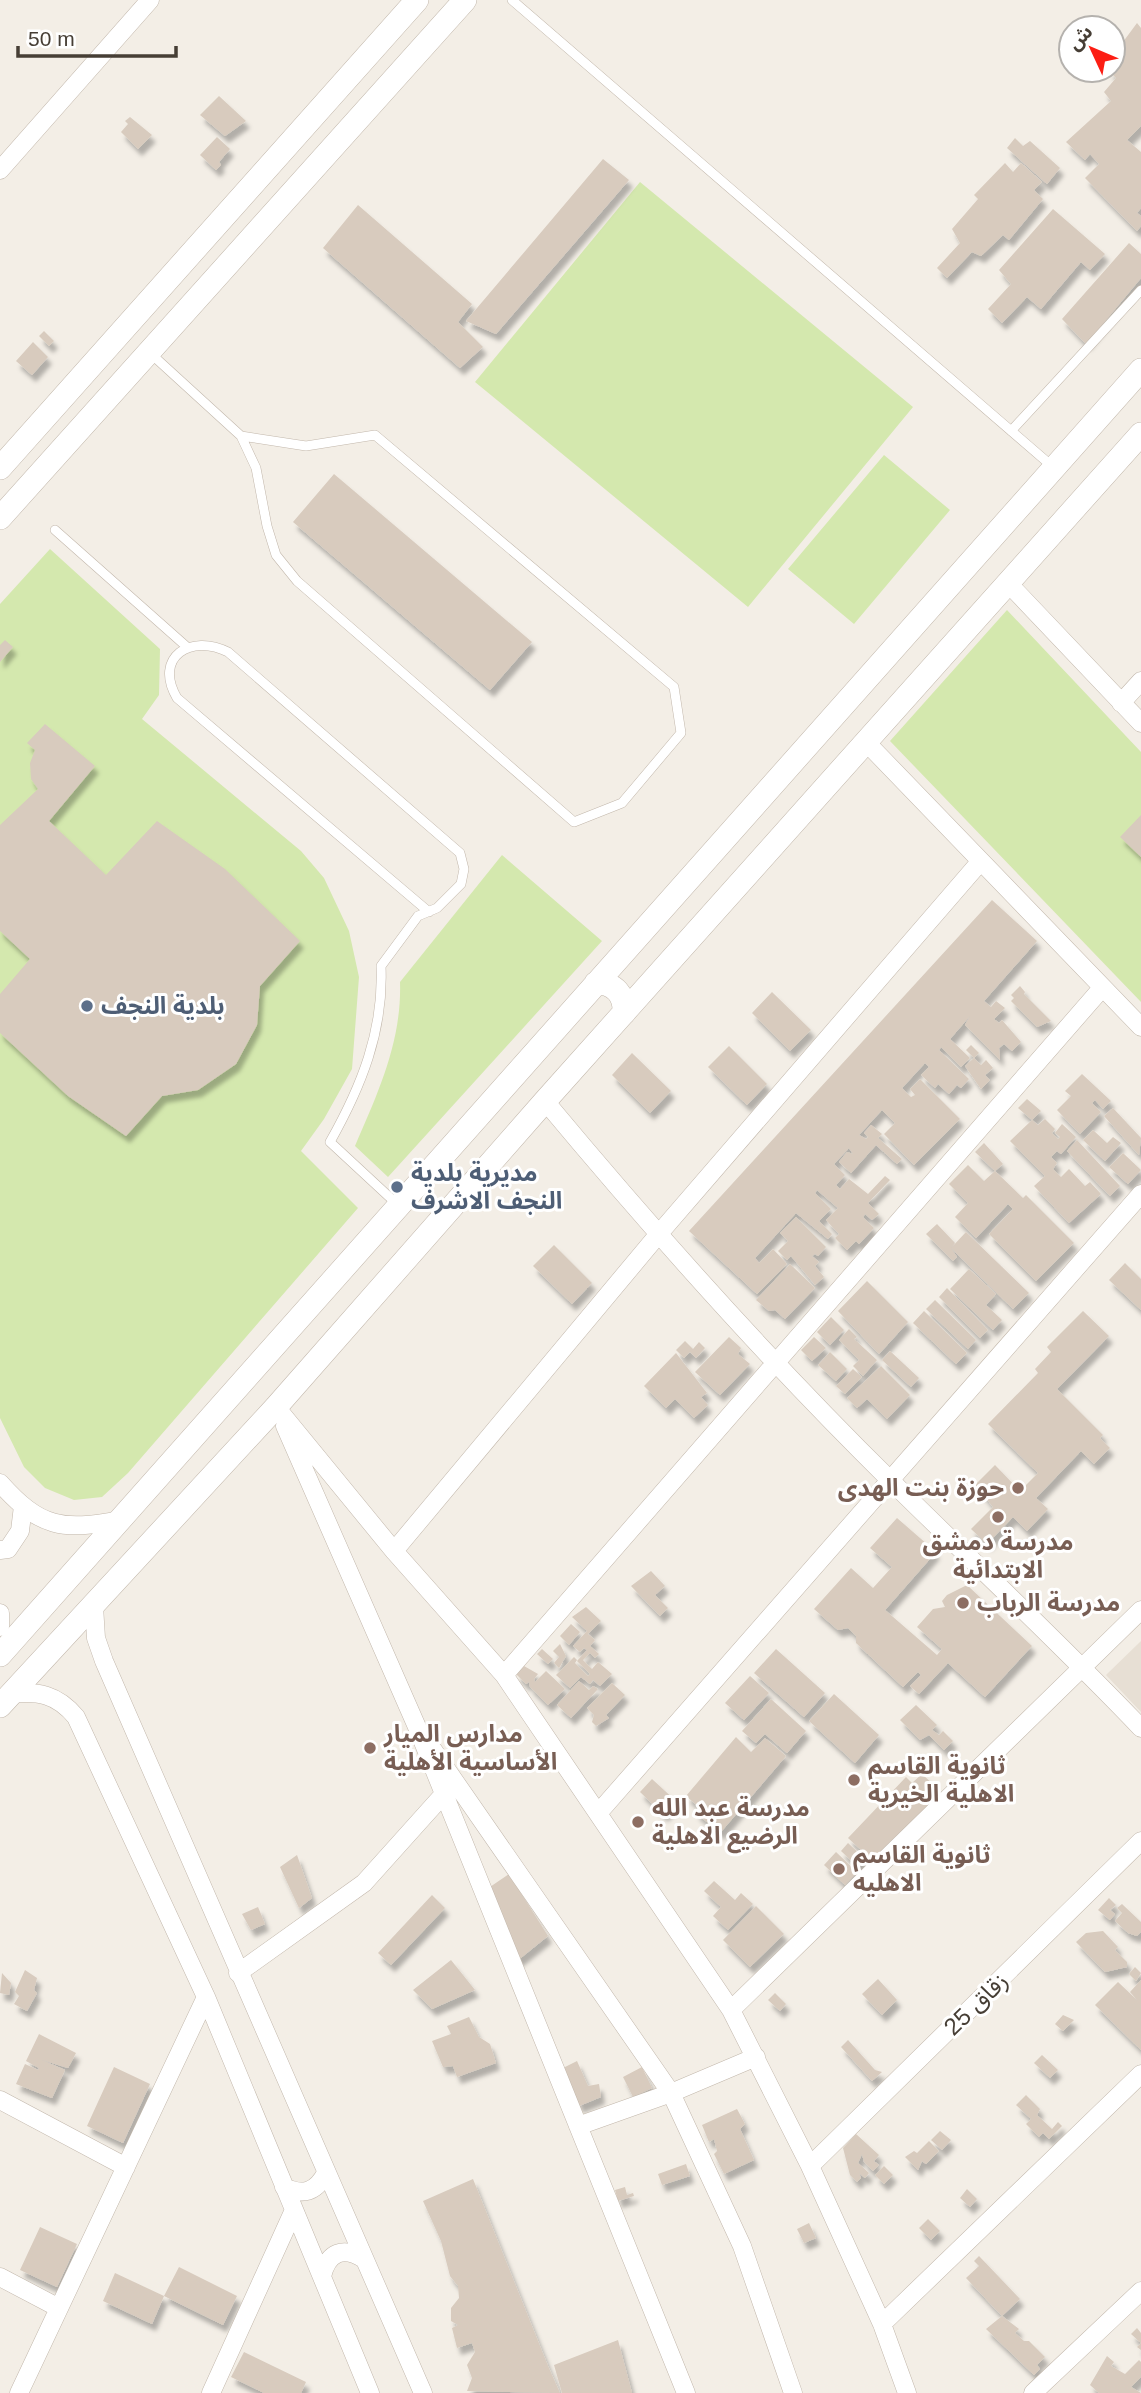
<svg xmlns="http://www.w3.org/2000/svg" width="1141" height="2393" font-family="Helvetica,'Noto Sans Arabic',sans-serif">
	<style>
		.residential { fill: #e7dfd4 }
		.green { fill: #d4e8ae }
		.building { fill: #d8cbbe; filter: url(#shadow) }
		.lines { fill: none; stroke-linecap: round; stroke-linejoin: round }
		.service-casing { stroke: #c2b7ab; stroke-width: 10 }
		.minor-casing { stroke: #c2b7ab; stroke-width: 19 }
		.tertiary-casing { stroke: #c2b7ab; stroke-width: 24 }
		.service { stroke: #fff; stroke-width: 9 }
		.minor { stroke: #fff; stroke-width: 18 }
		.tertiary { stroke: #fff; stroke-width: 23 }
		.service-dot { fill: #5c6f8a; stroke: #fff; stroke-width: 2.5 }
		.education-dot { fill: #8d6e63; stroke: #fff; stroke-width: 2.5 }
		.labels { text-anchor: middle; stroke-width: 6; stroke-linejoin: round; paint-order: stroke }
		.service-label { font-size: 24px; font-weight: bold; fill: #4e5e75; stroke: #fff; text-anchor: start }
		.education-label { font-size: 24px; font-weight: bold; fill: #785e54; stroke: #fff; text-anchor: start }
		.street-label { font-size: 24px; fill: #463e35; stroke: #fff }
	</style>
	<defs>
		<filter id="shadow"><feDropShadow dx="4" dy="7" stdDeviation="2" flood-color="#0004"/></filter>
	</defs>
	<rect width="100%" height="100%" fill="#f3eee6"/>
	<path class="residential" d="M1141 1641V1712L1106 1675Z"/>
	<path class="green" d="M640 182 913 407 748 607 475 382Z
		M884 455 950 510 854 624 788 569Z
		M50 549 160 649 159 695 142 719 301 851 324 878 349 931 359 977 352 1069 324 1119 301 1151 358 1208 128 1473 102 1497 74 1500 45 1488 24 1467 0 1418V604Z
		M1007 610 1141 752V1002L890 741Z
		M502 855 602 941 388 1177 355 1146C378 1093 402 1041 400 982Z"/>
	<path class="building" d="M1137 23 1141 28V126L1127 140 1141 152V208L1137 213 1141 216V226L1137 231 1085 178 1099 164 1090 154 1085 160 1066 142 1111 101 1104 92 1116 78 1108 70H1113V41L1120 46Z
		M219 96 246 121 225 136 200 115Z
		M130 117 152 135 138 149 121 132 128 124 125 121Z
		M217 137 230 149 219 162 221 165 216 170 200 155Z
		M1015 138 1023 146 1030 141 1060 168 1047 184 1007 148Z
		M603 159 629 180 496 334 466 321Z
		M1005 163 1013 172 1021 163 1042 182 1034 190 1043 199 1009 240 1003 235 981 256 972 252 947 278 937 268 960 243 952 229 978 199 974 195Z
		M358 205 472 304 458 322 483 347 460 368 323 248Z
		M1053 209 1105 254 1090 270 1081 262 1041 309 1027 297 1002 323 988 309 1011 284 999 270Z
		M1129 243 1141 254V278L1086 344 1062 319Z
		M44 331 54 341 49 346 39 336Z
		M33 342 48 357 32 375 16 361Z
		M334 474 532 642 490 690 293 522Z
		M5 640 13 647 0 662V645Z
		M45 724 95 766 49 821 106 875 157 821 225 869 300 941 260 986 257 1025 236 1064 198 1090 162 1096 126 1136 68 1096 0 1033V994L30 959 0 931V825L38 789 31 779 30 763 35 750 27 743Z
		M1141 815V857L1120 837Z
		M992 900 1037 941 984 1001 991 1007 996 1001 1005 1008 994 1019 999 1023 1002 1020 1021 1042 1012 1051 1004 1044 999 1048 1000 1060 965 1025 970 1016 950 1039 970 1058 961 1067 941 1047 939 1050 969 1079 961 1088 957 1085 949 1094 938 1084 935 1088 921 1075 929 1067 925 1063 902 1088 911 1097 915 1095 910 1089 920 1079 960 1119 914 1165 884 1134 895 1123 882 1110 859 1135 866 1139 868 1137 864 1133 871 1125 882 1134 878 1138 902 1159 897 1164 876 1145 851 1173 839 1162 847 1152 853 1154 849 1148 834 1164 845 1175 836 1185 840 1189 849 1179 868 1194 885 1176 890 1180 868 1203 879 1214 872 1220 865 1214 863 1217 874 1228 859 1244 856 1241 847 1250 835 1238 839 1234 826 1220 838 1208 817 1190 815 1193 831 1209 819 1221 832 1234 828 1239 796 1213 755 1258 759 1263 773 1249 787 1264 757 1294 689 1231Z
		M1020 986 1025 992 1024 994 1051 1021 1037 1027 1011 1001 1014 998 1011 995Z
		M772 992 811 1030 790 1051 752 1013Z
		M971 1045 979 1053 974 1058 966 1050Z
		M729 1046 767 1084 747 1105 708 1067Z
		M632 1053 671 1091 650 1113 612 1075Z
		M974 1058 981 1065 986 1060 993 1068 985 1075 990 1080 981 1089 965 1066Z
		M1082 1074 1111 1101 1103 1109 1095 1100 1092 1103 1101 1112 1080 1134 1057 1110 1071 1096 1065 1091Z
		M1027 1099 1041 1111 1032 1120 1018 1108Z
		M1113 1108 1141 1138 1139 1155 1104 1116Z
		M1045 1119 1055 1129 1052 1133 1058 1139 1060 1137 1055 1133 1062 1124 1076 1137 1061 1154 1057 1151 1051 1157 1057 1163 1053 1169 1061 1177 1069 1169 1085 1186 1090 1182 1101 1194 1069 1223 1034 1186 1045 1176 1010 1141 1032 1120 1038 1125Z
		M1093 1130 1107 1143 1113 1137 1121 1143 1105 1161 1083 1140Z
		M1077 1140 1120 1186 1110 1196 1067 1151Z
		M984 1143 1003 1164 995 1171 975 1152Z
		M1123 1153 1141 1170 1128 1184 1109 1167Z
		M968 1165 984 1181 995 1171 1023 1198 1026 1195 1074 1243 1036 1281 989 1234 1013 1209 1008 1204 976 1238 955 1217 968 1203 949 1184Z
		M796 1217 826 1247 818 1256 815 1254 812 1256 819 1262 815 1266 824 1277 815 1285 791 1256 787 1260 778 1251 788 1241 780 1233Z
		M937 1224 955 1243 951 1248 957 1257 953 1261 926 1234Z
		M966 1232 1029 1293 1013 1309 951 1248Z
		M554 1245 592 1283 572 1304 533 1266Z
		M1125 1263 1141 1279V1310L1109 1280Z
		M790 1264 815 1288 785 1319 775 1310 769 1311 756 1300Z
		M969 1269 996 1294 986 1305 1002 1320 993 1330 950 1289Z
		M867 1281 908 1322 879 1354 838 1311Z
		M947 1288 988 1330 980 1338 939 1297Z
		M935 1300 976 1340 968 1349 926 1309Z
		M924 1311 967 1353 956 1364 913 1323Z
		M1083 1311 1109 1336 1057 1389 1103 1435 1100 1438 1110 1448 1094 1464 1081 1451 1036 1498 1048 1509 1027 1531 1013 1517 987 1544 971 1529 993 1507 975 1485 995 1465 1020 1491 1038 1473 988 1424 1038 1373 1035 1369 1051 1352 1047 1347Z
		M831 1317 844 1330 830 1345 817 1332Z
		M849 1329 857 1337 854 1339 877 1360 863 1376 853 1366 859 1360 839 1340Z
		M729 1337 741 1348 738 1354 750 1364 720 1395 695 1372Z
		M814 1337 826 1348 812 1361 801 1350Z
		M685 1341 693 1349 699 1342 705 1348 696 1358 690 1352 684 1358 676 1350Z
		M890 1351 919 1378 911 1387 882 1360Z
		M830 1352 847 1369 836 1381 818 1365Z
		M676 1353 707 1393 701 1397 708 1405 694 1418 675 1399 666 1408 644 1386Z
		M881 1366 910 1395 887 1419 867 1399 857 1408 847 1398Z
		M853 1369 862 1377 845 1394 836 1386Z
		M897 1518 936 1552 885 1610 937 1655 942 1649 917 1627 933 1609 945 1607 942 1601 947 1595 967 1585 1032 1646 985 1697 948 1663 919 1694 910 1686 921 1675 918 1672 903 1687 856 1643V1636L848 1628 838 1630 814 1609 851 1568 873 1588 892 1567 870 1548Z
		M651 1571 665 1586 655 1595 668 1608 660 1616 631 1586Z
		M586 1607 601 1621 588 1634 595 1640 590 1646 599 1654 595 1658 590 1653 583 1660 592 1669 598 1662 612 1674 600 1686 593 1680 590 1684 581 1677 570 1688 556 1675 574 1657 577 1660 575 1663 588 1676 590 1674 577 1661 587 1650 584 1648 580 1652 573 1646 587 1631 572 1617Z
		M571 1624 580 1632 569 1645 560 1636Z
		M560 1644 566 1656 559 1668 554 1663 559 1657 553 1651Z
		M542 1649 553 1659 548 1664 537 1654Z
		M776 1649 825 1693 804 1717 754 1673Z
		M524 1666 538 1674 534 1679 535 1682 546 1671 565 1689 548 1705 530 1687 529 1682 526 1684 516 1674Z
		M750 1676 769 1693 744 1720 725 1703Z
		M579 1681 589 1690 593 1686 598 1689 571 1718 557 1705Z
		M612 1683 625 1695 606 1715 609 1718 596 1726 592 1722 594 1715 587 1708Z
		M834 1694 879 1735 855 1763 809 1721Z
		M771 1699 806 1731 787 1753 765 1734 756 1743 742 1731Z
		M916 1705 937 1725 932 1730 939 1735 943 1731 953 1741 944 1750 929 1735 920 1740 900 1720Z
		M736 1737 751 1752 765 1738 786 1756 720 1833 695 1812 699 1807 686 1796Z
		M922 1774 935 1786 924 1798 930 1803 874 1862 848 1838 906 1777 912 1783Z
		M652 1779 677 1802 664 1815 640 1792Z
		M848 1843 865 1859 858 1867 841 1851Z
		M836 1852 857 1872 845 1885 824 1865Z
		M297 1855 312 1898 299 1908 280 1867Z
		M509 1874 548 1936 517 1961 487 1889Z
		M714 1881 735 1900 741 1893 753 1904 728 1930 713 1916 721 1907 704 1891Z
		M432 1895 445 1908 391 1965 378 1953Z
		M1109 1898 1116 1905 1110 1910 1115 1914 1110 1920 1098 1910Z
		M1122 1904 1141 1922V1932L1137 1936 1128 1933 1115 1921 1122 1913 1117 1908Z
		M756 1906 784 1934 750 1967 723 1940Z
		M258 1907 265 1924 251 1930 242 1914Z
		M1103 1931 1118 1947 1115 1950 1127 1962V1967L1105 1972 1076 1942 1086 1933Z
		M451 1960 475 1990 432 2009 413 1990Z
		M1135 1967 1141 1973 1136 1981 1129 1974Z
		M25 1970 37 1978 34 1990 37 1993 27 2011 14 2004 19 1996 15 1992Z
		M2 1973 11 1983 9 1995 0 1993Z
		M878 1979 897 2000 882 2015 862 1994Z
		M1141 1980V2050L1095 2005 1118 1982 1138 2001 1130 1992Z
		M775 1993 786 2004 780 2011 768 2000Z
		M1063 2015 1074 2020 1063 2031 1055 2024Z
		M469 2017 479 2037 490 2044 496 2063 457 2077 453 2066 443 2067 432 2041 451 2034 447 2026Z
		M39 2034 76 2053 68 2068 42 2060 65 2070 52 2098 16 2084 25 2064 38 2070 39 2068 26 2061Z
		M848 2040 875 2070 882 2072 872 2081 841 2047Z
		M1042 2055 1058 2070 1050 2078 1034 2063Z
		M577 2061 588 2086 599 2084 601 2097 579 2106 563 2068Z
		M114 2067 150 2084 123 2143 87 2126Z
		M642 2067 652 2088 633 2097 623 2077Z
		M1026 2095 1040 2109 1037 2115 1052 2129 1058 2122 1062 2126 1049 2139 1043 2133 1039 2137 1026 2124 1031 2119 1016 2105Z
		M737 2109 745 2124 740 2129 754 2160 724 2174 714 2154 717 2151 714 2139 709 2142 702 2125Z
		M940 2131 951 2140 942 2150 931 2140Z
		M856 2134 879 2155 874 2161 879 2165 873 2171 864 2162 862 2154 858 2163 869 2173 865 2178 859 2173 861 2178 857 2182 850 2175 843 2148Z
		M929 2141 939 2151 926 2164 922 2161 918 2170 905 2157 914 2151 917 2153Z
		M686 2164 690 2176 662 2185 658 2174Z
		M884 2166 893 2175 884 2184 875 2175Z
		M473 2179 548 2366 560 2393 467 2391 472 2378 467 2365 475 2352 472 2343 457 2348 452 2328 458 2325 451 2321V2308L459 2298 458 2286 450 2276 441 2241 423 2201Z
		M625 2187 627 2195 633 2193 634 2196 618 2201 615 2190Z
		M967 2189 977 2199 970 2207 960 2198Z
		M928 2219 940 2231 931 2240 919 2228Z
		M809 2223 816 2238 804 2243 797 2229Z
		M40 2227 77 2244 57 2287 20 2270Z
		M979 2256 1020 2299 1002 2316 966 2278 979 2266 974 2261Z
		M179 2267 237 2296 223 2325 164 2296Z
		M115 2273 164 2296 152 2324 103 2301Z
		M1002 2316 1019 2329 1015 2333 1024 2341H1029L1045 2357 1037 2365 1040 2369 1034 2375 986 2329Z
		M1137 2328 1141 2333V2350L1137 2347 1141 2343 1131 2334Z
		M618 2340 632 2393H562L554 2365Z
		M244 2352 306 2382 301 2393H264L231 2377Z
		M1107 2356 1114 2362 1111 2366 1125 2374 1139 2360 1141 2362V2377L1131 2387 1141 2393H1099L1090 2385Z"/>
	<g class="lines">
		<g class="service-casing">
			<path id="service" d="M512 0 1053 467
				M149 352 241 436 256 468 267 526 276 555 297 581 574 822 622 803 681 733 674 687 375 435 306 446 241 436
				M1011 431 1141 290
				M55 530 187 647
				M398 1205 330 1142C361 1087 384 1031 381 966L418 916 437 908 461 884 464 869 460 853 228 652C191 633 153 657 177 698L429 912"/>
		</g>
		<g class="minor-casing">
			<path id="minor" d="M0 170 150 0
				M1008 583 1141 723
				M1121 703 1141 681
				M866 742 1141 1027
				M545 1101C655 1233 769 1361 892 1482 975 1564 1060 1643 1141 1728
				M276 1407 394 1551 504 1675 731 2010 810 2166 882 2324 907 2393
				M285 1426 417 1727 686 2393
				M0 1483C40 1528 62 1531 120 1520
				M0 1550 8 1549 20 1531 23 1506
				M394 1551 657 1236 980 862
				M94 1606 96 1638 104 1661 423 2393
				M0 1613V1627
				M504 1675 1102 988
				M11 1694C38 1691 57 1694 76 1717L206 1997 370 2393
				M433 1750 671 2093 742 2246 793 2393
				M600 1811 1141 1194
				M238 1973 364 1883 443 1795
				M731 2010 1141 1610
				M0 2100 126 2167
				M578 2126 671 2093 756 2057
				M810 2166 1141 1841
				M284 2187C303 2196 316 2192 326 2173
				M322 2276C328 2252 343 2246 364 2259
				M0 2277 59 2308
				M882 2324 1141 2074
				M19 2393 206 1997
				M211 2393 294 2210
				M1033 2393 1141 2291"/>
		</g>
		<g class="tertiary-casing">
			<path id="tertiary" d="M0 468 417 0
				M0 518 465 0
				M596 983C615 983 625 995 624 1013
				M0 1655 1141 370
				M0 1706 276 1407 545 1101 1141 434"/>
		</g>
		<use href="#service" class="service"/>
		<use href="#minor" class="minor"/>
		<use href="#tertiary" class="tertiary"/>
	</g>
	<g class="service-dot">
		<circle cx="87" cy="1006" r="7"/>
		<circle cx="397" cy="1187" r="7"/>
	</g>
	<g class="education-dot">
		<circle cx="1018" cy="1488" r="7"/>
		<circle cx="998" cy="1517" r="7"/>
		<circle cx="963" cy="1603" r="7"/>
		<circle cx="370" cy="1748" r="7"/>
		<circle cx="854" cy="1780" r="7"/>
		<circle cx="638" cy="1822" r="7"/>
		<circle cx="839" cy="1869" r="7"/>
	</g>
	<g class="labels">
		<g class="service-label">
			<text x="101" y="1014">بلدية النجف</text>
			<text x="411" y="1181">مديرية بلدية<tspan x="411" dy="28">النجف الاشرف</tspan></text>
		</g>
		<g class="education-label">
			<text x="1004" y="1496" text-anchor="end">حوزة بنت الهدى</text>
			<text x="998" y="1550" text-anchor="middle">مدرسة دمشق<tspan x="998" dy="28">الابتدائية</tspan></text>
			<text x="977" y="1611">مدرسة الرباب</text>
			<text x="384" y="1742">مدارس الميار<tspan x="384" dy="28">الأساسية الأهلية</tspan></text>
			<text x="868" y="1774">ثانوية القاسم<tspan x="868" dy="28">الاهلية الخيرية</tspan></text>
			<text x="652" y="1816">مدرسة عبد الله<tspan x="652" dy="28">الرضيع الاهلية</tspan></text>
			<text x="853" y="1863">ثانوية القاسم<tspan x="853" dy="28">الاهليه</tspan></text>
		</g>
		<g class="street-label">
			<text transform="translate(976 2004) rotate(-44)" y="8">زقاق 25</text>
		</g>
	</g>
	<g transform="translate(1092 49) rotate(314)"><circle r="33" fill="#ffffff" stroke="#b5b2ae" stroke-width="2"/>
	<path d="M0-5L12 26L0 18L-12 26Z" fill="#fc1e14"/>
	<text y="-10" font-size="19" font-weight="bold" text-anchor="middle" fill="#463e35">ش</text>
	</g>
	<path d="M18 46v10h158v-10" fill="none" stroke="#463e35" stroke-width="3.5"/>
	<text x="28" y="46" font-size="21" fill="#463e35" stroke="#ffffff" stroke-width="5" paint-order="stroke">50 m</text>
</svg>
